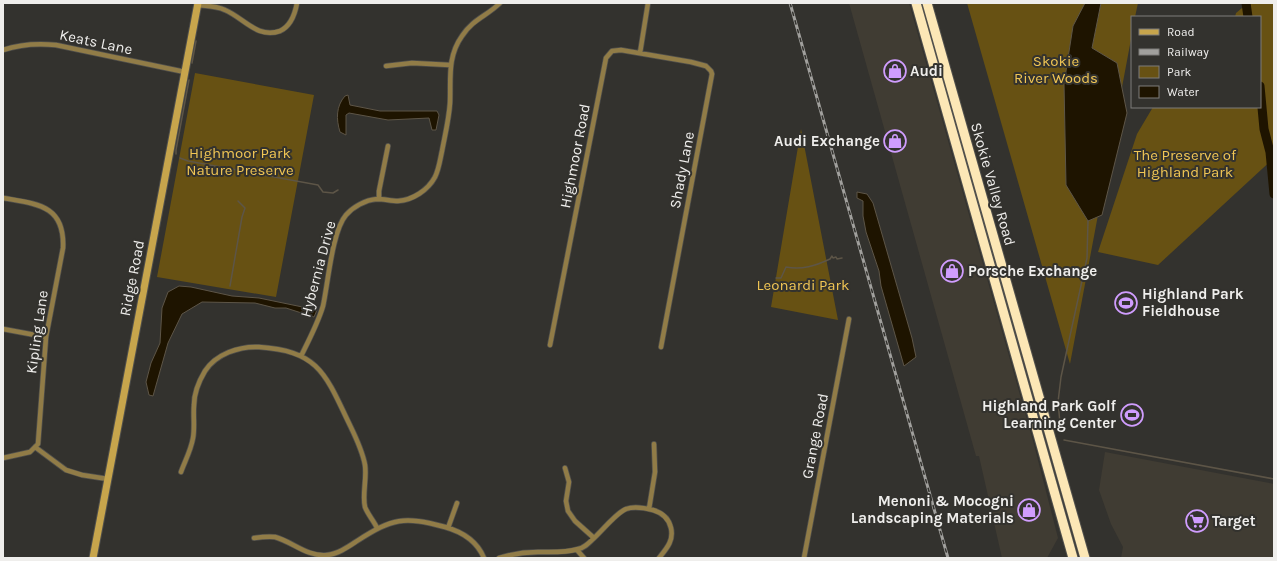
<svg xmlns="http://www.w3.org/2000/svg" width="1277" height="561" font-family="Karla,sans-serif">
	<style>
		.built { fill: #403c33 }
		.green { fill: #675113 }
		.water { fill: #1e1400; stroke: #5d5547 }
		.lines { fill: none; stroke-linecap: round; stroke-linejoin: round }
		.stream { stroke: #5d5547; stroke-width: 1.5 }
		.river { stroke: #1e1400; stroke-width: 9 }
		.street-casing { stroke: #51504c; stroke-width: 6 }
		.secondary-casing { stroke: #51504c; stroke-width: 9 }
		.highway-casing { stroke: #51504c; stroke-width: 11 }
		.street { stroke: #917c47; stroke-width: 4.5 }
		.secondary { stroke: #c7a54c; stroke-width: 7 }
		.highway { stroke: #fce7b6; stroke-width: 9 }
		.rail-casing { stroke: #a1a09d; stroke-width: 3 }
		.rail { stroke: #33322e; stroke-width: 1.5; stroke-dasharray: 4.5; stroke-linecap: butt }
		.labels { text-anchor: middle; stroke-width: 4; stroke-linejoin: round; paint-order: stroke }
		.street-label { font-size: 15px; fill: #efeeec; stroke: #33322e }
		.park-label { font-size: 15px; fill: #f1c654; stroke: #33322e }
		.poi-label { font-size: 15px; font-weight: bold; fill: #efeeec; stroke: #33322e; text-anchor: start }
	</style>
	<rect width="100%" height="100%" fill="#33322e"/>
	<path class="built" d="M849 3H909L1033 441 1058 538 1047 558H1002L979 456H976Z
		M1105 452 1274 484V558H1121L1123 547 1111 524 1099 490Z"/>
	<path class="green" d="M967 3H1138L1135 17H1132V34L1070 364Z
		M1248 3H1274V158L1158 265 1098 252 1137 134 1153 107H1260V17H1235L1236 13Z
		M195 73 314 95 276 297 157 277Z
		M801 129 838 320 771 307Z"/>
	<path class="water" d="M1085 3H1101L1092 48 1117 63 1127 113 1102 215 1088 221 1066 185 1064 84 1073 26Z
		M348 95 350 105 380 111H437L439 115 436 130H432L429 118 388 120 349 113 346 115V135L340 132C336 119 336 106 345 96Z
		M857 192 867 194 873 203 912 338 916 357 904 366 881 286 879 271 866 232 863 216V201L857 198Z
		M179 286 191 287 232 296 259 298 317 310 314 317 286 308H275L255 303 202 302 182 314 168 343 153 396 149 395 146 382 151 363 160 343 162 308 168 292Z"/>
	<g class="lines">
		<path class="stream" d="M192 63 196 41
			M176 154V150L189 80
			M180 158 188 161 318 185 323 192 333 193 338 190
			M776 278H781L786 267C802 270 815 266 830 259L832 256 833 258 836 257 837 259 842 258
			M230 286 242 217 245 208 238 201
			M1060 423 1058 402 1061 377 1087 258 1088 221
			M1064 440 1274 479"/>
		<path class="river" d="M1246 3 1248 17
			M1260 86 1264 129 1270 152 1274 194"/>
		<g class="street-casing">
			<path id="street" d="M197 5C206 6 217 6 225 10 244 18 257 39 280 31 291 26 295 14 297 3
				M3 50C21 44 37 43 56 45L185 72
				M640 53 648 3
				M386 66 412 63 450 65
				M3 198C37 204 65 205 63 248L46 337 38 444 30 452 3 458
				M379 199V191L388 146
				M3 329 46 337
				M550 345 606 58 612 51 621 50 691 62 706 66 711 71 712 74 661 347
				M301 356C309 340 318 323 323 306 328 284 332 231 346 215 353 207 365 200 377 199 384 199 391 201 398 201 413 200 428 190 435 177 439 169 440 160 442 151 445 135 449 119 450 103 451 79 447 57 462 36 473 19 487 16 500 3
				M35 447 66 470 82 475 108 479
				M565 468 569 482 566 501 568 511 575 521 594 538
				M181 472C185 461 191 450 193 438 195 427 193 416 194 405 194 392 199 381 205 371 216 354 239 346 259 347 315 351 324 370 346 417 353 432 362 448 365 465 367 479 362 495 365 507 368 515 374 521 377 528
				M649 509 655 472 654 444
				M448 528 457 503
				M254 538C261 537 268 536 275 537 293 542 307 557 327 555 338 554 348 547 357 541 393 518 403 516 445 527 463 532 477 541 484 558
				M577 550 584 558
				M499 558C512 554 525 552 538 552 552 552 565 553 578 549 584 548 588 544 593 539 601 532 617 512 626 509 634 506 645 508 653 510 663 513 669 519 671 528 674 541 666 549 659 558
				M804 558 849 319"/>
		</g>
		<g class="secondary-casing">
			<path id="secondary" d="M93 558 198 3"/>
		</g>
		<g class="highway-casing">
			<path id="highway" d="M916 3 1073 558
				M927 3 1085 558"/>
		</g>
		<use href="#street" class="street"/>
		<use href="#secondary" class="secondary"/>
		<use href="#highway" class="highway"/>
		<g class="rail-casing">
			<path id="rail" d="M790 3 948 558"/>
		</g>
		<use href="#rail" class="rail"/>
	</g>
	<defs>
		<g id="shop-ring" transform="scale(1.15)"><circle r="9.5" fill="#33322e" stroke="#d09dfe" stroke-width="1.5"/><path d="M-5-2.5h2.3a2.7 3.5 0 0 1 5.4 0H5L5.5 6h-11ZM-1.5-2.5h3a1.5 2.3 0 0 0-3 0Z" fill="#d09dfe"/></g>
		<g id="stadium-ring" transform="scale(1.15)"><circle r="9.5" fill="#33322e" stroke="#d09dfe" stroke-width="1.5"/><path d="M0-5a6.5 5 0 1 0 0 10a6.5 5 0 1 0 0-10ZM-3.5-1.8h7v3.6h-7Z" fill="#d09dfe"/></g>
		<g id="supermarket-ring" transform="scale(1.15)"><circle r="9.5" fill="#33322e" stroke="#d09dfe" stroke-width="1.5"/><path d="M-6-5.5h2.5l.6 2H6L4.5 2H-2.5L-4.4-4H-6ZM-1.5 3.2a1.3 1.3 0 1 0 .1 0ZM3 3.2a1.3 1.3 0 1 0 .1 0Z" fill="#d09dfe"/></g>
	</defs>
	<g fill-rule="evenodd">
		<use href="#shop-ring" x="895" y="71"/>
		<use href="#shop-ring" x="895" y="141"/>
		<use href="#shop-ring" x="952" y="271"/>
		<use href="#stadium-ring" x="1126" y="303"/>
		<use href="#stadium-ring" x="1132" y="415"/>
		<use href="#shop-ring" x="1029" y="510"/>
		<use href="#supermarket-ring" x="1197" y="521"/>
	</g>
	<g class="labels">
		<g class="street-label">
			<text transform="translate(96 42) rotate(12)" y="5">Keats Lane</text>
			<text transform="translate(575 156) rotate(-79)" y="5">Highmoor Road</text>
			<text transform="translate(682 170) rotate(-79)" y="5">Shady Lane</text>
			<text transform="translate(993 184) rotate(74)" y="5">Skokie Valley Road</text>
			<text transform="translate(318 269) rotate(-75)" y="5">Hybernia Drive</text>
			<text transform="translate(132 278) rotate(-79)" y="5">Ridge Road</text>
			<text transform="translate(37 332) rotate(-82)" y="5">Kipling Lane</text>
			<text transform="translate(815 436) rotate(-79)" y="5">Grange Road</text>
		</g>
		<g class="park-label">
			<text x="1056" y="66">Skokie<tspan x="1056" dy="17">River Woods</tspan></text>
			<text x="240" y="158">Highmoor Park<tspan x="240" dy="17">Nature Preserve</tspan></text>
			<text x="1185" y="160">The Preserve of<tspan x="1185" dy="17">Highland Park</tspan></text>
			<text x="803" y="290">Leonardi Park</text>
		</g>
		<g class="poi-label">
			<text x="910" y="76">Audi</text>
			<text x="880" y="146" text-anchor="end">Audi Exchange</text>
			<text x="968" y="276">Porsche Exchange</text>
			<text x="1142" y="299">Highland Park<tspan x="1142" dy="17">Fieldhouse</tspan></text>
			<text x="1116" y="411" text-anchor="end">Highland Park Golf<tspan x="1116" dy="17">Learning Center</tspan></text>
			<text x="1014" y="506" text-anchor="end">Menoni &amp; Mocogni<tspan x="1014" dy="17">Landscaping Materials</tspan></text>
			<text x="1212" y="526">Target</text>
		</g>
	</g>
	<rect width="1277" height="561" fill="none" stroke="#efeeec" stroke-width="8"/>
	<rect x="1131" y="16" width="130" height="92" fill="#33322e" stroke="#7e7d7a"/>
	<rect x="1139" y="29" width="20" height="6" fill="#c7a54c" stroke="#7e7d7a"/>
	<text x="1167" y="36" font-size="12" fill="#efeeec">Road</text>
	<rect x="1139" y="49" width="20" height="6" fill="#a1a09d" stroke="#7e7d7a"/>
	<text x="1167" y="56" font-size="12" fill="#efeeec">Railway</text>
	<rect x="1139" y="66" width="20" height="12" fill="#675113" stroke="#7e7d7a"/>
	<text x="1167" y="76" font-size="12" fill="#efeeec">Park</text>
	<rect x="1139" y="86" width="20" height="12" fill="#1e1400" stroke="#7e7d7a"/>
	<text x="1167" y="96" font-size="12" fill="#efeeec">Water</text>
</svg>
